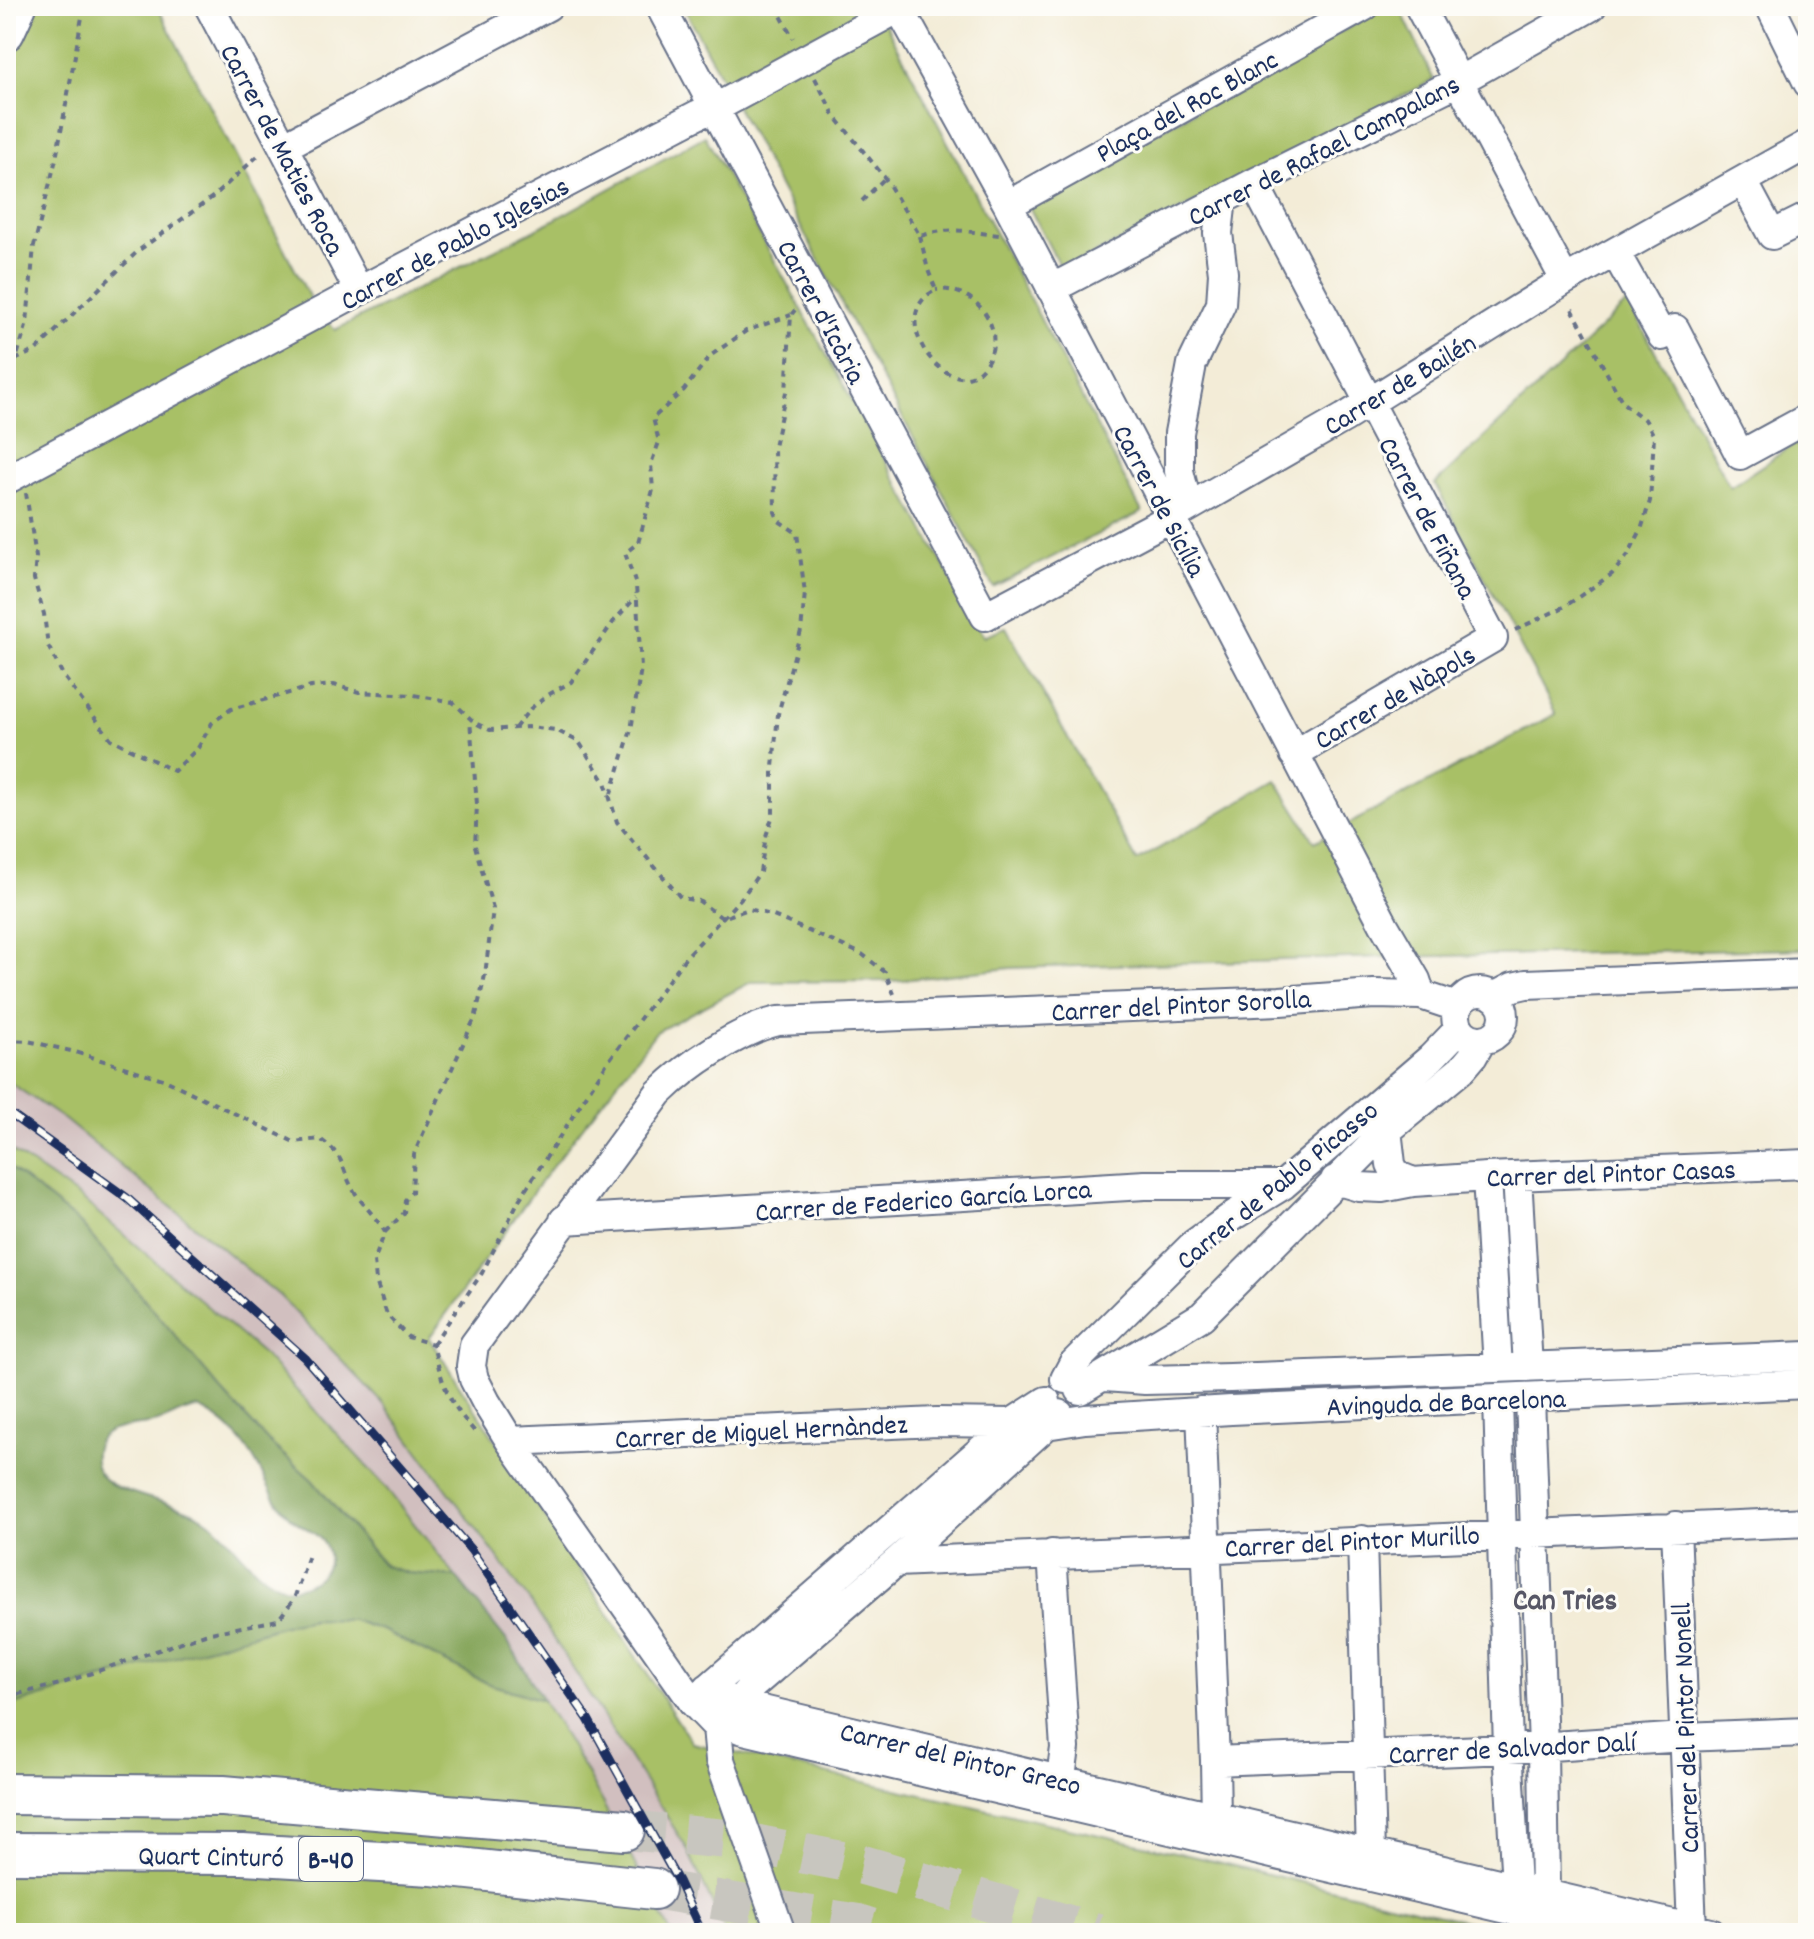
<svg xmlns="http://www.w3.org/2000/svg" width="1814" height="1939" font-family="Dekko,sans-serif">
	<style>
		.industrial { fill: #d1bfbf }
		.green { fill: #a8c066; stroke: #627862; stroke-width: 2 }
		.forest { fill: #86a65b; stroke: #506a5c; stroke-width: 2; fill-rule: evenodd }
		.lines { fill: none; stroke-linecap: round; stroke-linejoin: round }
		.highway-tunnel { stroke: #c8c6bf; stroke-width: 40; stroke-dasharray: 40 20; stroke-linecap: butt }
		.minor-casing { stroke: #677188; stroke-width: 32 }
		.major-casing { stroke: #677188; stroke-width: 40 }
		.highway-casing { stroke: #677188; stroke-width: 44 }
		.path { stroke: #677188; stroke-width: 4; stroke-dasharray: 6 6; stroke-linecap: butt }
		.minor { stroke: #fff; stroke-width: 28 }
		.major { stroke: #fff; stroke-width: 36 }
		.highway { stroke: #fff; stroke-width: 40 }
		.rail-casing { stroke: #1b2f5e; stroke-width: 9 }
		.rail { stroke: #fdfcf7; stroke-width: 6; stroke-dasharray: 18; stroke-linecap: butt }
		.minor-bridge-casing { stroke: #677188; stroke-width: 32; stroke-linecap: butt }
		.minor-bridge { stroke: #fff; stroke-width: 28 }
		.labels { text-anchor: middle; stroke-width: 6; stroke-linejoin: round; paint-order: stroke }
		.shield { fill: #fdfcf7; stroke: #5f6c8c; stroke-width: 2 }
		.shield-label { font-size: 26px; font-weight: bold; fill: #1b2f5e }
		.street-label { font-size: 28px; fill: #1b2f5e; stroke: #fdfcf7 }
		.neighbourhood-label { font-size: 30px; font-weight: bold; fill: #575766; stroke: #fdfcf7 }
	</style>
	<rect width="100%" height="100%" fill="#fdfcf7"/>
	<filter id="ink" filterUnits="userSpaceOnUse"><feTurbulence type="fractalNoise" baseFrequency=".0125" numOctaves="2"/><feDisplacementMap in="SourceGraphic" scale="16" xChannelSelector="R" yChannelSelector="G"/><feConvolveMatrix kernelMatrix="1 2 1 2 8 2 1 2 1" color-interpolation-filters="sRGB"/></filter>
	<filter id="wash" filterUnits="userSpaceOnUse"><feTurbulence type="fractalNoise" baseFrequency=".006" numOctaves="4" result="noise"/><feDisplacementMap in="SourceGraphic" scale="32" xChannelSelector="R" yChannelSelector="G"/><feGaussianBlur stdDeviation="1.8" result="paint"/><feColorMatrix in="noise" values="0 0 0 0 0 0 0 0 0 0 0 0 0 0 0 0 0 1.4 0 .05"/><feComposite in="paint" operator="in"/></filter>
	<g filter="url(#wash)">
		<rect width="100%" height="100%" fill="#f3ecd7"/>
		<path class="industrial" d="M6 1080 65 1120 280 1296 382 1402 532 1604 686 1847 726 1933H671L584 1768 508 1643 382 1483 264 1355 82 1199 6 1147Z"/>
		<path class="green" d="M6 6H157L313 304 335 330 548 223 705 136 983 636 1006 627 1137 861 1276 780 1315 842 1556 714 1435 484 1628 302 1730 487 1808 435V949L1384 957 1010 968 893 981 751 982 656 1032 539 1184 429 1338 692 1743 1175 1852 1515 1933H726L686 1847 532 1604 382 1402 280 1296 65 1120 6 1080Z
			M683 6H876L1142 512 993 587Z
			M1388 6H1399L1434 80 1062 271 1027 203Z
			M6 1147 82 1199 264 1355 382 1483 456 1577 408 1573 385 1566 312 1480 268 1441 221 1390 81 1224 6 1165Z
			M321 1618 352 1620 384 1631 489 1684 543 1700 584 1768 671 1933H6V1707L291 1623Z"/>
		<path class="forest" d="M6 1165 81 1224 221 1390 268 1441 312 1480 384 1566 408 1573 456 1577 508 1642 543 1700 489 1684 384 1631 352 1620 311 1619 291 1623 6 1707ZM198 1408C224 1419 245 1441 258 1466 268 1484 274 1502 290 1517 303 1529 324 1533 328 1554 332 1574 305 1590 287 1588 279 1586 271 1581 265 1577 242 1560 228 1533 204 1518 176 1502 141 1499 113 1485 103 1480 96 1471 95 1461 92 1421 133 1429 158 1422 172 1418 183 1409 198 1408Z"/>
	</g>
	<g filter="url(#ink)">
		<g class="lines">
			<path class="highway-tunnel" d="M624 1830 728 1839 863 1865 1097 1933
				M654 1889 858 1924 886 1933"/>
			<g class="minor-casing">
				<path id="minor" d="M209 6 359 291
					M660 6 985 616 1170 518 1344 418 1565 280 1808 144
					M898 6 1008 205 1384 925 1416 980 1421 995
					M1419 6 1565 280
					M1770 6 1808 83
					M283 147 548 6
					M1743 181 1772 235 1808 217
					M1254 183 1493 638 1294 754
					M1008 205 1365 6
					M1615 252 1662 336 1675 329 1740 455 1808 418
					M1051 289 1254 183 1459 81 1592 6
					M6 480 359 291 697 115 721 105 903 6
					M1188 507 1179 471V433L1192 364 1221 304 1223 273 1218 233 1222 199
					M1456 1016a24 24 0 1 1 48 0a24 24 0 1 1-48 0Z
					M1494 997 1513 987 1526 984 1808 973
					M1387 1130 1391 1164 1396 1175 1413 1182
					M1517 1176 1528 1367
					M1487 1177 1498 1368
					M1335 1180 1359 1187 1382 1188 1413 1182 1487 1177 1808 1164
					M564 1220 1145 1185H1283
					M1105 1377 1145 1380 1230 1378 1808 1356
					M1065 1379 1073 1364 1194 1244 1234 1215 1283 1185 1431 1058 1459 1029
					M1080 1390 1202 1316 1382 1135 1462 1069 1473 1056 1482 1040
					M1530 1398 1543 1747 1545 1894 1541 1912
					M1498 1399 1508 1749 1517 1902
					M1201 1411 1215 1761 1216 1819 1214 1834
					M1046 1425 1085 1419 1231 1410 1808 1384
					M510 1441 937 1422 1012 1423
					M1676 1526 1692 1929
					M1362 1540 1371 1854
					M1052 1554 1065 1748 1058 1800
					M896 1562 1808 1522
					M708 1688 737 1703 758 1709 1711 1933
					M697 1698 1012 1423 1046 1401
					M727 1714 753 1685 896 1562 1059 1414
					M722 1719 740 1729 1609 1933
					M720 1760 717 1727 693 1702 510 1441 486 1402 474 1379 471 1366 474 1345 659 1093C687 1065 739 1030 778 1021L1280 1001 1374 994 1421 995 1457 1007
					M1215 1761 1508 1749 1684 1737 1808 1732"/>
			</g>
			<g class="major-casing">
				<path id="major" d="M6 32 18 6"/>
			</g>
			<g class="highway-casing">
				<path id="highway" d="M6 1794 223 1796 624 1830
					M6 1853 243 1854 432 1865 654 1889"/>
			</g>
			<path class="path" d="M761 6 779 12 793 38
				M815 78 834 115 885 178 920 236C954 226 966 232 999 235
				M1803 104 1808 116
				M862 201 885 178
				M920 236 928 270 936 290C878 317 958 417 988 360 1007 326 973 285 936 290
				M15 360 36 350 138 251 214 196 261 153
				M6 375 18 353 27 323 34 246 56 159 84 6
				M26 493 36 557 34 579 44 614 48 646 64 677 111 739 174 771 198 748 212 723 231 709 311 687 334 685 359 692 414 695 453 702 475 723 490 730 528 727 556 730 579 742 605 782 617 822 681 898 699 901 722 918 749 909 771 915 862 954 885 972 894 994
				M1515 630 1564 607 1612 574 1628 555 1641 530 1650 501 1654 436 1646 421 1623 403 1570 305
				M515 728 530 709 548 695 571 682 614 621 636 597
				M611 794 631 730 641 668 636 585 625 553 638 543 653 490 651 464 659 442 653 418 684 390 710 356 746 331 791 315
				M6 1040 28 1041 75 1052 163 1079 294 1142 320 1139C348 1159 339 1166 354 1191 363 1205 376 1217 385 1232L374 1261 376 1281 387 1315 408 1337 433 1344C443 1387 447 1400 476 1433
				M385 1232 404 1213 405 1200 412 1192 414 1154 476 1015 485 975 493 909 475 846 477 804 470 720
				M433 1344 482 1273 519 1200 607 1063 685 958 743 896 760 872 766 836 773 815V767L778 714 801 631 805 593 797 533 779 521 775 512 774 447 786 392 791 315 795 310
				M6 1697 60 1684 205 1634 278 1620 294 1599 309 1555"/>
			<use href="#minor" class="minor"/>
			<use href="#major" class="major"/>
			<use href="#highway" class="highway"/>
			<g class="rail-casing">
				<path id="rail" d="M6 1111 127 1198 305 1358 471 1550 588 1719 678 1881 702 1933"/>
			</g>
			<use href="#rail" class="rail"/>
			<g class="minor-bridge-casing">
				<path id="minor-bridge" d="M720 1760 781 1933"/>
			</g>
			<use href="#minor-bridge" class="minor-bridge"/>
		</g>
	</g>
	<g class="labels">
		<rect class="shield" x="299" y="1837" width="64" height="44" rx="6"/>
		<g class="shield-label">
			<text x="331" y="1868">B-40</text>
		</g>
		<g class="street-label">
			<text transform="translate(1186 105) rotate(-29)" y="10">Plaça del Roc Blanc</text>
			<text transform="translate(284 149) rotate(62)" y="10">Carrer de Maties Roca</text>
			<text transform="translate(1323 149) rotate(-27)" y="10">Carrer de Rafael Campalans</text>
			<text transform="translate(454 242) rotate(-28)" y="10">Carrer de Pablo Iglesias</text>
			<text transform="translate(823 311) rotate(62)" y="10">Carrer d'Icària</text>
			<text transform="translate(1399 383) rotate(-31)" y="10">Carrer de Bailén</text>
			<text transform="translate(1161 500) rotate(62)" y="10">Carrer de Sicília</text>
			<text transform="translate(1429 517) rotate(62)" y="10">Carrer de Fiñana</text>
			<text transform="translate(1394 696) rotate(-30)" y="10">Carrer de Nàpols</text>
			<text transform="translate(1181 1004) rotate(-3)" y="10">Carrer del Pintor Sorolla</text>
			<text transform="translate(1611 1172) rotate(-2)" y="10">Carrer del Pintor Casas</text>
			<text transform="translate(1276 1184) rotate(-39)" y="10">Carrer de Pablo Picasso</text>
			<text transform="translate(923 1199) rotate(-4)" y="10">Carrer de Federico García Lorca</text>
			<text transform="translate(1446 1401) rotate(-2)" y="10">Avinguda de Barcelona</text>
			<text transform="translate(761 1430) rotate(-3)" y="10">Carrer de Miguel Hernàndez</text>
			<text transform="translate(1352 1540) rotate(-3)" y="10">Carrer del Pintor Murillo</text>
			<text transform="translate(1684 1728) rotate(-92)" y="10">Carrer del Pintor Nonell</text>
			<text transform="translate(1512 1747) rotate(-3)" y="10">Carrer de Salvador Dalí</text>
			<text transform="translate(961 1757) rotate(13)" y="10">Carrer del Pintor Greco</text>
			<text transform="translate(211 1855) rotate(1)" y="10">Quart Cinturó</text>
		</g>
		<g class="neighbourhood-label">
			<text x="1565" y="1609">Can Tries</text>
		</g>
	</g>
	<rect width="1814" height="1939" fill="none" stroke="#fdfcf7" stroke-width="32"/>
</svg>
